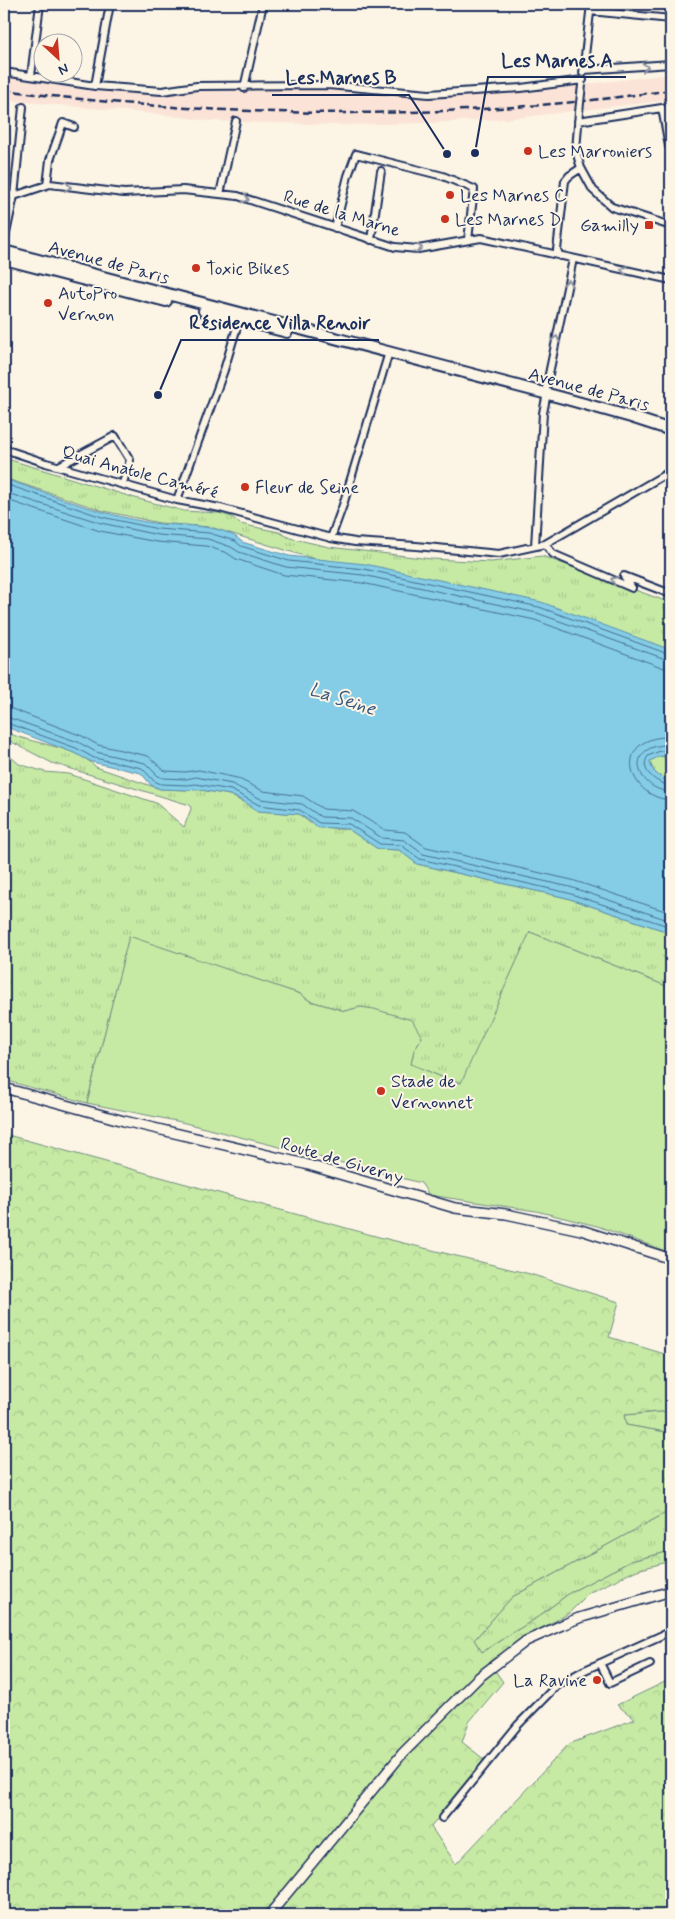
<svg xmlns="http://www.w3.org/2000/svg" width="675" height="1919" font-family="Mynerve,sans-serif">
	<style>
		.built { fill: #fbe4d7 }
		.grass { fill: url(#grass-tufts); stroke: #708c81 }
		.forest { fill: url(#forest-crowns); stroke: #708c81 }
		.garden { fill: #c6eaa4; stroke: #708c81 }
		.water { fill: #85cde6; stroke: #5b8eb0 }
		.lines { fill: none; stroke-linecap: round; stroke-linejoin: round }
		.shore { stroke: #456e94; stroke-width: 1 }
		.street-casing { stroke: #1b2f5e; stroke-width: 10 }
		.secondary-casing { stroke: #1b2f5e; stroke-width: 12 }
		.primary-casing { stroke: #1b2f5e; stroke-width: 14 }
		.street { stroke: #fcf5e5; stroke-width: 6 }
		.secondary { stroke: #fcf5e5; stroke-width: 9 }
		.primary { stroke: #fcf5e5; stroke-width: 10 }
		.rail { stroke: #1b2f5e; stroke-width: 2.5; stroke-dasharray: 8 4; stroke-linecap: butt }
		.street-bridge-casing { stroke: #1b2f5e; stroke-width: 10; stroke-linecap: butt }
		.street-bridge { stroke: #fcf5e5; stroke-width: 6 }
		.oneway { stroke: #8c92a2 }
		.poi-dot { fill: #c8321e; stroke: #fcf5e5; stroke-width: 2 }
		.labels { text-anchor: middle; stroke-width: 4; stroke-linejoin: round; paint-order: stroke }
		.poi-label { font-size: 18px; fill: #1b2f5e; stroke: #fcf5e5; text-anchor: start }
		.street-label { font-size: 18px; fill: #1b2f5e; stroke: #fcf5e5 }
		.water-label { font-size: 19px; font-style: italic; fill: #365680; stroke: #fcf5e5 }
		.leader { fill: none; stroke: #1b2f5e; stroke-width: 2 }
		.callout-dot { fill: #1b2f5e; stroke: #fcf5e5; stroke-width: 2 }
		.callout-label { font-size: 19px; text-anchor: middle; font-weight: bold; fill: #1b2f5e; stroke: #fcf5e5; stroke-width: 4; stroke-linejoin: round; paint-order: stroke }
	</style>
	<defs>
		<pattern id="grass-tufts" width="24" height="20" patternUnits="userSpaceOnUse" patternTransform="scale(1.25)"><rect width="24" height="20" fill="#c6eaa4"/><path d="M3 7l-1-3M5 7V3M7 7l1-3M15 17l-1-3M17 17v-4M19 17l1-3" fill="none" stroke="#aac990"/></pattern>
		<pattern id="forest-crowns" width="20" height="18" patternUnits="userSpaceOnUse" patternTransform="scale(1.25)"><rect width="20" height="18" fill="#c6eaa4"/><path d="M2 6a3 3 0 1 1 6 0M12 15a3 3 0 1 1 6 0" fill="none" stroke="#aac990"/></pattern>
	</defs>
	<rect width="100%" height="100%" fill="#fcf5e5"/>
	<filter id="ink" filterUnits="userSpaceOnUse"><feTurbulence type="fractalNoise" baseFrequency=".02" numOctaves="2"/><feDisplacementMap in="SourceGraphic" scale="10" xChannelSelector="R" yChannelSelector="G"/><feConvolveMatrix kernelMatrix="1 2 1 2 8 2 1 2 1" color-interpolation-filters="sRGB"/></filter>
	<g filter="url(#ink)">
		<path class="built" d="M671 74V100L506 119 430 123 337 125 209 121 165 115 4 100V76L78 88 134 93H166L205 89 249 88 351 89 404 94 571 86Z"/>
		<path class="grass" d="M4 458 135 498 184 511 219 513 232 517 240 524 279 532 290 538 329 547 431 559 491 562 542 556 671 603V653L521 598 393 571 311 558 210 527 159 523 104 511 7 479 4 482Z
			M4 731C31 745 73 744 96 767L160 789 188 790 195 789 230 795 258 811 299 814 310 823 336 829H348L378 849 399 850 417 864 567 898 671 933V988L530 932 462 1083 451 1081 411 1064 414 1050 422 1037 360 1007 345 1011 310 1001 300 994 129 937 87 1103 4 1080V751L19 764 45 772 69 774 156 803 184 827 191 809 190 805 183 803 52 763 4 738Z
			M660 756 671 757V782C660 777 652 774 650 760Z
			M671 1411V1433L626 1425 624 1415Z
			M671 1510V1551L631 1561 571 1592 535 1619 482 1652 474 1640 512 1597Z"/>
		<path class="forest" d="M4 1134 379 1237 530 1274 619 1302 609 1337 671 1356V1411L624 1415 626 1425 671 1433V1510L512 1597 474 1640 482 1652 535 1619 571 1592 631 1561 671 1551V1561L637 1570 590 1592 568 1614 523 1638 489 1662 503 1682 469 1722 462 1742 485 1760 431 1827 456 1864 569 1744 635 1719 617 1705 671 1679V1915H4Z"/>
		<path class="garden" d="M530 932 671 988V1253L597 1226 536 1211 429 1195 421 1183 181 1122 87 1103 129 936 300 994 310 1001 345 1011 360 1007 374 1009 412 1020 422 1037 414 1050 411 1064 451 1081 461 1083Z"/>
		<path class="water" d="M7 480C57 496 108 518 161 524 185 526 225 524 242 542L289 556 365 564 541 602 671 650V757L660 756 650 761C652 774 660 777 671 782V933L567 898 417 864 399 850 378 849 348 829 318 827 299 814 258 811 245 802 230 795 195 789 188 790 160 789 151 785 141 773 92 762 74 753 4 726V483Z"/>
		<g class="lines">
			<path class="shore" d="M4 485H8L102 517 158 529 209 533 235 541 241 546 289 561 364 569 539 607 671 655
				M4 492 101 523 158 535 208 539 231 547 239 552 286 567 363 575 537 613 671 661
				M4 499 100 531 157 542 206 546 227 553 236 559 284 575 362 583 535 620 664 668 671 669
				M4 708 12 709 82 736 98 745 148 756 165 771 185 772 199 770 237 778 263 791 303 796 323 809 353 811 385 830 405 832 426 847 572 880 671 913
				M4 716 78 742 96 752 145 763 158 776 163 778 186 779 196 777 232 784 261 799 302 804 321 817 351 818 382 838 404 840 423 854 570 887 671 921
				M4 722 76 748 94 758 142 768 154 781 161 784 187 785 196 784 231 790 259 805 300 810 319 823 349 824 380 844 401 845 420 859 568 893 671 927
				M671 737C611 735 626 798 671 800
				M671 745C622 743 635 790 671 792
				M671 751H660L648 756C638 771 658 784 671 786"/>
			<g class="street-casing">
				<path id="street" d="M590 11 671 19
					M584 70 671 64
					M4 72 95 86 162 91 197 86 328 85 429 94 521 88 583 80
					M583 73 591 4
					M31 76 40 4
					M95 86 110 4
					M244 88 263 4
					M579 112 576 151 581 168 593 190 612 207 671 226
					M578 121 662 108 669 146H671
					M47 185 50 160 63 123 74 127
					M4 193 14 196 50 184 124 193 183 190 238 196 395 247 418 249 481 238 671 280
					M220 194 236 121
					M335 228 348 176 356 154 443 176 474 189 468 240
					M371 240 381 171
					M4 243 14 196 23 107
					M560 256 557 250 565 181 569 176 581 168
					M4 449 46 463 177 500 220 508 331 538 355 542 416 546 499 554 545 544 671 471
					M59 466 115 436 130 460 123 483
					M177 500 224 370 240 317
					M331 538 343 505 389 352
					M545 544 553 554 632 588 624 576 671 594
					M535 546 543 413 546 398 545 393 573 259
					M600 1663 610 1683 650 1664
					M442 1818 518 1725 556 1686 585 1670 671 1631"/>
			</g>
			<g class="secondary-casing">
				<path id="secondary" d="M4 1088 124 1121 305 1164 455 1208 506 1214 581 1230 671 1259
					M269 1915 402 1754 478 1678 526 1641 562 1625 579 1618 671 1591"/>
			</g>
			<g class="primary-casing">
				<path id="primary" d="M4 251 563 398 631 417 671 430
					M4 259 166 301
					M204 311 287 332"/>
			</g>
			<use href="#street" class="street"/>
			<use href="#secondary" class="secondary"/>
			<use href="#primary" class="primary"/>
			<path class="rail" d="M4 90C221 119 455 122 671 90"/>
			<g class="street-bridge-casing">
				<path id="street-bridge" d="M579 112 582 85"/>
			</g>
			<use href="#street-bridge" class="street-bridge"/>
		</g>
		<defs><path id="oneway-chevron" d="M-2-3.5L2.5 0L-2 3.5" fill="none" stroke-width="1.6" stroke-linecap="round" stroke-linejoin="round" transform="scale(1.25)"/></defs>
		<g class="oneway">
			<use href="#oneway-chevron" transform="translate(645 67) rotate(-5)"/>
			<use href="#oneway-chevron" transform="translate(68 187) rotate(9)"/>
			<use href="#oneway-chevron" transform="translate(246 199) rotate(18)"/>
			<use href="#oneway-chevron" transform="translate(419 248) rotate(-3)"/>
			<use href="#oneway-chevron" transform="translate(624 270) rotate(-168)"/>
			<use href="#oneway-chevron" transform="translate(568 283) rotate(-79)"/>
			<use href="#oneway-chevron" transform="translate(556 339) rotate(-77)"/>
			<use href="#oneway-chevron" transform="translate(614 580) rotate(-157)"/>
		</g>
	</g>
	<g class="poi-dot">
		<circle cx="528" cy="151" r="5"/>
		<circle cx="450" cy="195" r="5"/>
		<circle cx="445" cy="219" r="5"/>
		<rect x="644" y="220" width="10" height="10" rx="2.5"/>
		<circle cx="196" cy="268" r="5"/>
		<circle cx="48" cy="303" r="5"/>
		<circle cx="245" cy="487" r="5"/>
		<circle cx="381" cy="1091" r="5"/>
		<circle cx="597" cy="1680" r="5"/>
	</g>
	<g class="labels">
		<g class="poi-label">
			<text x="538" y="157">Les Marroniers</text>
			<text x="460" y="201">Les Marnes C</text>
			<text x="455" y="225">Les Marnes D</text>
			<text x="639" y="231" text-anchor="end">Gamilly</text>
			<text x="206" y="274">Toxic Bikes</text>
			<text x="58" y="299">AutoPro<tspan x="58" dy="21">Vernon</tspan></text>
			<text x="255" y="493">Fleur de Seine</text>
			<text x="391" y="1087">Stade de<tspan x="391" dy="21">Vernonnet</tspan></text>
			<text x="587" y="1686" text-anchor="end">La Ravine</text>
		</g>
		<g class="street-label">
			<text transform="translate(342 213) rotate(17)" y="6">Rue de la Marne</text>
			<text transform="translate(109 262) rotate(15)" y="6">Avenue de Paris</text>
			<text transform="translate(589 389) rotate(15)" y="6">Avenue de Paris</text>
			<text transform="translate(140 472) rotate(15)" y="6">Quai Anatole Caméré</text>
			<text transform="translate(342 1160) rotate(16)" y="6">Route de Giverny</text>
		</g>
		<g class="water-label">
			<text transform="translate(343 698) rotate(18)" y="7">La Seine</text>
		</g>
	</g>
	<path class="leader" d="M475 153L488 77H626M447 154L409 95H272M158 395L181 340H379"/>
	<g class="callout-dot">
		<circle cx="475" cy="153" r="5"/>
		<circle cx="447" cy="154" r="5"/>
		<circle cx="158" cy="395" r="5"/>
	</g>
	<g class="callout-label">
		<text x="557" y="67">Les Marnes A</text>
		<text x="341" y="84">Les Marnes B</text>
		<text x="280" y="329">Résidence Villa Renoir</text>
	</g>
	<rect width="675" height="1919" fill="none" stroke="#fcf5e5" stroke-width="20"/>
	<rect x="10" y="10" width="655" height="1899" fill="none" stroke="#1b2f5e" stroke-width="2" filter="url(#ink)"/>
	<g transform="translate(58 58) rotate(154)"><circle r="24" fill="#fcf5e5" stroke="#a2a6af"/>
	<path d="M0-4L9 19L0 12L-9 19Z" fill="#c8321e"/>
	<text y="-8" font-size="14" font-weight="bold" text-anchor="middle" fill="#1b2f5e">N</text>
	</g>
</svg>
